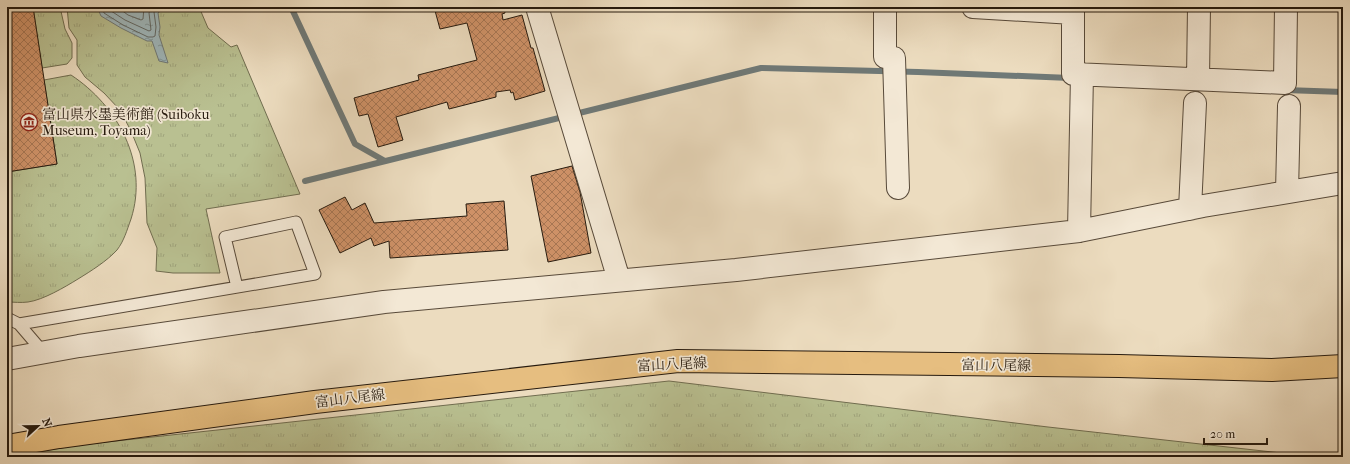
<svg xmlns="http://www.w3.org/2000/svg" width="1350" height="464" font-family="'IM FELL French Canon','Noto Serif JP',serif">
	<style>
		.grass { fill: url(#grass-tufts); stroke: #706d50 }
		.water { fill: url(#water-ripples); stroke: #6f7977 }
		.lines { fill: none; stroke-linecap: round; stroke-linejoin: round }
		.shore { stroke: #626966; stroke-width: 1 }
		.stream { stroke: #6f7977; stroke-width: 6 }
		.building { fill: url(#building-cross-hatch); stroke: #261a0e }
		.lane-casing { stroke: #584a3a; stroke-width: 13 }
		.street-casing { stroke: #584a3a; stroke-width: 24 }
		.primary-casing { stroke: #261a0e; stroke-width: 24 }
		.lane { stroke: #f3e8d5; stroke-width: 11 }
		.street { stroke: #f3e8d5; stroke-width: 22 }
		.primary { stroke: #e6be80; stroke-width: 22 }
		.labels { text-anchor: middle; stroke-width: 3.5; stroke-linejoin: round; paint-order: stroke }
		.poi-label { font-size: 14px; fill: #261a0e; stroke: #f3e8d5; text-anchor: start }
		.street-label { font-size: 14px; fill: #261a0e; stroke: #f3e8d5 }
	</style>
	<defs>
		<pattern id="grass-tufts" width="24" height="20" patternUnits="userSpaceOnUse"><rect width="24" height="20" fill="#b9c091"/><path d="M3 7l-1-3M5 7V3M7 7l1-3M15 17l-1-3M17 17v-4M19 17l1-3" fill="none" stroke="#9fa47c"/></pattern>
		<pattern id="water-ripples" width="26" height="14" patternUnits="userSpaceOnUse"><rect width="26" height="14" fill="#9fb8bd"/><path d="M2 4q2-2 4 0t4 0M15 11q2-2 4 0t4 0" fill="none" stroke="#819598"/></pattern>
		<pattern id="building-cross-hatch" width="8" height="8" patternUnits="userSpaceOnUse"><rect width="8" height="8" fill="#ce9167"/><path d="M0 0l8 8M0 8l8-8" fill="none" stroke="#a77653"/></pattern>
	</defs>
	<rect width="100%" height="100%" fill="#ecdcbf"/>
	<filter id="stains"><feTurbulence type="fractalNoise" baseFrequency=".005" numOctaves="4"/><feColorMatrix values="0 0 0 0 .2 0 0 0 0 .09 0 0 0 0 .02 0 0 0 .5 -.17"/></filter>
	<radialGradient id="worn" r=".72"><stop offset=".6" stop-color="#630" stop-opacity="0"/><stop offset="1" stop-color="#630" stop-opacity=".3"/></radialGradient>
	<path class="grass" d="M33 7H60L65 29 72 43V58L67 64 42 68Z
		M67 7H199L208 28 231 47 237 45 300 194 206 209 220 273H173L156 271 157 248 147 223 145 178 140 153 131 131 120 110 104 93 85 77 77 65V40L69 28Z
		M71 75C118 106 149 163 131 219 127 230 124 241 117 250 107 261 91 271 78 279 65 287 43 300 28 302 21 303 14 302 7 302V172L57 164 44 80Z
		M669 381 1048 427 1317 457H8L79 445Z"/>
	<path class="water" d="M97 7H165L158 13 160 27 159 35 168 63 159 61 152 41H147L121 28 101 16Z"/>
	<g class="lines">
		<path class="shore" d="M102 7 104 13 123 25 148 37H153L155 36 156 27 154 12 158 7
			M107 7 108 9 125 20 149 31 151 30 149 13 151 7
			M117 7 128 15 141 20 143 19 144 7"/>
		<path class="stream" d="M291 7 355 144 385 161
			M1285 90 1343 92
			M305 181 761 68 918 72 1070 78"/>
	</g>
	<path class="building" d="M7 7H33L57 164 7 172Z
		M434 7H504L505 13 502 14 503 20 522 15 531 48H533L545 91 515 100 513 92 511 93 510 90 496 92V97L449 109 447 102 396 117 403 140 378 147 368 114 359 116 354 98 419 80 418 75 477 60 467 23 440 29Z
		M572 166 580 192 591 253 548 262 531 176Z
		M345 197 352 210 365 203 374 223 467 216 466 204 504 201 508 250 390 258 389 241 374 246 371 238 340 253 319 210Z"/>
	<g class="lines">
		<g class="lane-casing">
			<path id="lane" d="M7 318 19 324 43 352
				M19 324C117 307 216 291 315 274L296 222 225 237 237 287"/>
		</g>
		<g class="street-casing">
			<path id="street" d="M537 7 619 280
				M885 7V57L894 58 898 188
				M973 7 1073 13
				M1073 7V74L1285 83 1286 7
				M1198 79 1199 7
				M1287 192 1289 106
				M1190 209 1195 103
				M1079 231 1082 74
				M7 359 79 346 384 302 736 270 1079 231 1203 206 1343 183"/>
		</g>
		<g class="primary-casing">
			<path id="primary" d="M7 446 59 437 315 402 678 361 1119 366 1272 370 1343 366"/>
		</g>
		<use href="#lane" class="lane"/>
		<use href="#street" class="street"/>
		<use href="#primary" class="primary"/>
	</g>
	<defs>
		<g id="museum-ring" transform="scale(0.9)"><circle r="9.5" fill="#f3e8d5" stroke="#8f2418" stroke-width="1.5"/><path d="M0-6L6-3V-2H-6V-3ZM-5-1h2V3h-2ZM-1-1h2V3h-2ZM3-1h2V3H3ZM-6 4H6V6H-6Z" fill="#8f2418"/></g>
	</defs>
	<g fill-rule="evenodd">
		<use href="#museum-ring" x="29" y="122"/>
	</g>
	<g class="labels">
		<g class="poi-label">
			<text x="42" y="119">富山県水墨美術館 (Suiboku<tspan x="42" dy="16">Museum, Toyama)</tspan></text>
		</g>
		<g class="street-label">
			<text transform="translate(672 364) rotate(-3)" y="5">富山八尾線</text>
			<text transform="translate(996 365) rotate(1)" y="5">富山八尾線</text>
			<text transform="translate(350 398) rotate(-7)" y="5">富山八尾線</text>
		</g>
	</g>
	<rect width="1350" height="464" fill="none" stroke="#ecdcbf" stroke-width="24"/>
	<rect x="8" y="8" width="1334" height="448" fill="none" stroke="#261a0e" stroke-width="2"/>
	<rect x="12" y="12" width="1326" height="440" fill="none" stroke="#261a0e"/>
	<g transform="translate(38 426) rotate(68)" stroke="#f3e8d5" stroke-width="3" paint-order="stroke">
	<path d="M0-3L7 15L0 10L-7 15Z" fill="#261a0e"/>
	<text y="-6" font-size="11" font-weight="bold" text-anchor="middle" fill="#261a0e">N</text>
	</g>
	<path d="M1204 438v6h63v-6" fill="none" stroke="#261a0e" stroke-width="2"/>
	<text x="1210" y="438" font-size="12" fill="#261a0e" stroke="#f3e8d5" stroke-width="3" paint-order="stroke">20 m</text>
	<rect width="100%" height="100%" filter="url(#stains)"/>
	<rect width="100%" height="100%" fill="url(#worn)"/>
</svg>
